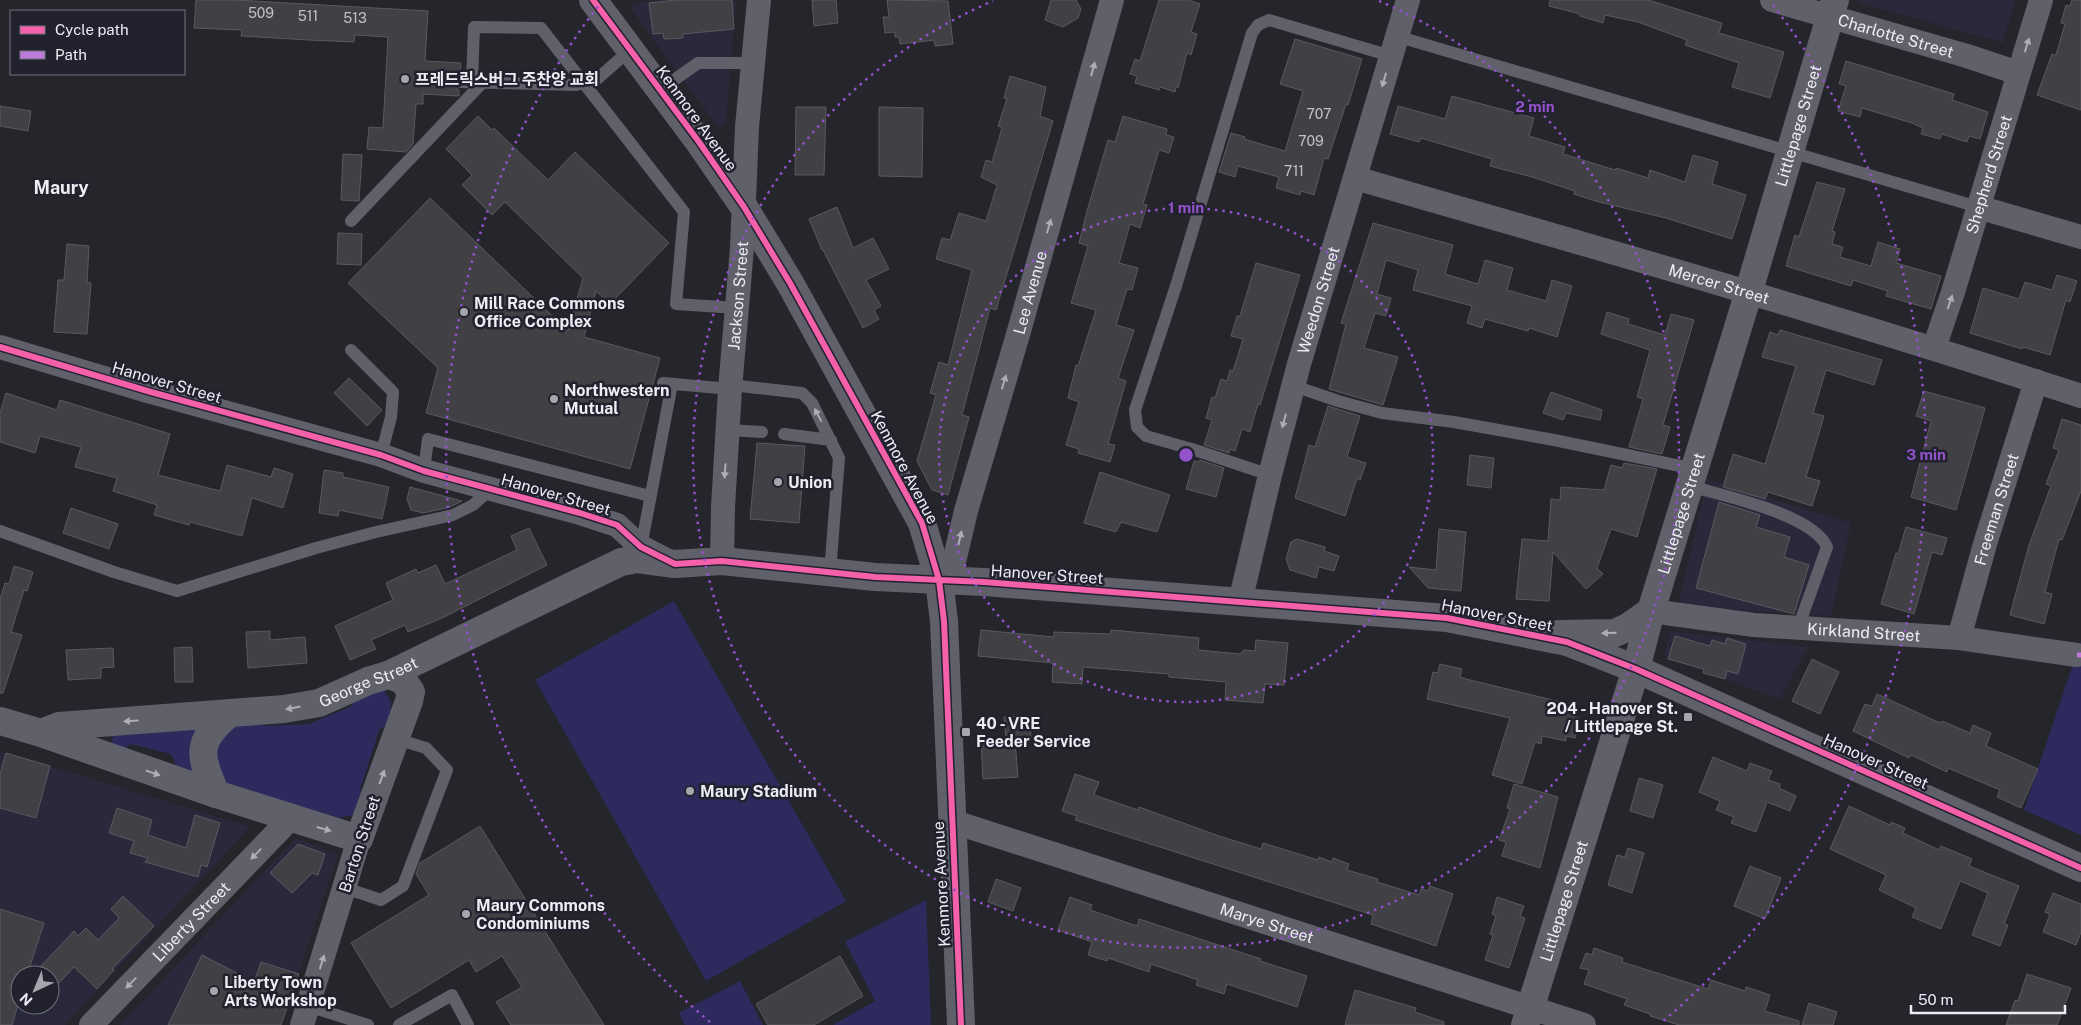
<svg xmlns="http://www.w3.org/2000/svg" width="2081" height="1025" font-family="'Public Sans','Noto Sans KR',sans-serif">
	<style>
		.built { fill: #29293b; fill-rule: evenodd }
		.green { fill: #2e2a5e }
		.building { fill: #404045; stroke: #595a60 }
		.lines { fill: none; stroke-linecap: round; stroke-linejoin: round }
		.service { stroke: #60606b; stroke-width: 12 }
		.minor { stroke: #60606b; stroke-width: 24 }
		.tertiary { stroke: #60606b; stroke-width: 28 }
		.quiet { stroke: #bd7bd9; stroke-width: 5; stroke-dasharray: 10 5; stroke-linecap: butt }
		.cycleway-casing { stroke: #22222f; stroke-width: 9 }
		.cycleway { stroke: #f560ab; stroke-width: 6 }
		.oneway { fill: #acadb6 }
		.ring { fill: none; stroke: #9152ca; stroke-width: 2.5; stroke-dasharray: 2.5 5 }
		.poi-dot { fill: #a6a6ae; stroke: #22222f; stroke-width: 2 }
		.labels { text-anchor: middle; stroke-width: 5; stroke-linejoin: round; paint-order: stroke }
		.number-label { font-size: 14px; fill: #c0c1c8 }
		.street-label { font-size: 16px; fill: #ebecf4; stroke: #22222f }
		.poi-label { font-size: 16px; font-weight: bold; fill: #ebecf4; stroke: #22222f; text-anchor: start }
		.neighbourhood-label { font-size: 18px; font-weight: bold; fill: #ebecf4; stroke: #22222f }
		.centre { fill: #9152ca; stroke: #22222f; stroke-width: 2.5 }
		.ring-label { font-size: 15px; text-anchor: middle; font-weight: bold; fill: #9152ca; stroke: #22222f; stroke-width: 5; stroke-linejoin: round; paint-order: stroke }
	</style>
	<rect width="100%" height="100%" fill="#25252c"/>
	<path class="built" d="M661 0H736L726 121 724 126 718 127 631 9 634 3Z
		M1858 0H2015L2003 43 1857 2Z
		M1707 479 1851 523 1831 616 1678 606Z
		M1670 631 1808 647 1780 699 1664 657Z
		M0 751 248 826V829L65 1025H0ZM20 975H50V1005H20Z
		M296 838 338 854 281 1025H120Z"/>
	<path class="green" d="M674 601 846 901 706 981 535 680Z
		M2081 641V835L2024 810Z
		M383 690C394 701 392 712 387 726L380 728 360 789 365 799 353 815 339 818 225 783 217 774 215 737 226 726 255 720 264 726 309 724 352 706 354 695Z
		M198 722 196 774 178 769 171 754 131 744 122 750 111 744 113 736 118 731 125 730 130 735 175 731 179 725Z
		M926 900 931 1025H833L875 1001 845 942Z
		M740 981 763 1025H685L679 1013Z"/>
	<path class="building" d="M196 0H235L428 11 425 61 461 63 460 74 454 77 453 81 454 86 459 90V96L423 94V104H416L413 144 406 152 367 149 369 127 383 128 388 37 355 35 354 42 309 40 241 36 242 30 194 28Z
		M676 0H732L734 29 683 34V38L664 39 663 33 653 34 649 3Z
		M812 0H836L838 23 814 26Z
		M887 0 948 1 953 44 935 46 934 40 900 44 899 37H895V32L885 33 883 17H889Z
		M1051 0H1076L1081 9 1078 18 1063 27 1045 20Z
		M1159 0H1188L1200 4 1191 32 1197 34 1191 55 1187 53 1178 88 1176 87 1175 92 1160 87 1159 90 1135 83 1137 76 1130 74 1135 59 1140 61Z
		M1550 0H1648L1722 23 1719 33 1784 52 1770 98 1732 87 1739 63 1685 45 1687 40 1638 22 1605 15 1603 23 1580 16V14L1549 6Z
		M2072 0H2081V110L2037 95 2052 54 2056 55 2065 24 2061 23 2066 5 2070 6Z
		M1295 39 1362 59 1348 105 1346 104 1328 159 1324 158 1314 195 1301 191 1300 195 1276 188 1279 177 1238 166 1235 177 1219 172 1231 133 1245 137 1244 139 1285 151 1303 91 1280 84Z
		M1846 61 1954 94 1952 100 1988 112 1980 139 1969 136 1967 142 1942 134 1940 139 1921 134 1923 128 1912 123 1862 108 1860 117 1838 111 1846 86 1839 84Z
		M1010 76 1046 87 1040 116 1053 121 996 310 990 308 962 415 969 417 948 495 932 490 917 461 936 395 930 393 939 362 948 365 972 270 936 259 942 238 950 240 959 213 986 221 997 185 981 177 986 160 992 162 1002 128 998 126 1007 99 1004 98Z
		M1452 96 1534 118 1529 136 1565 147 1563 154 1615 170 1616 168 1648 178 1650 170 1685 182 1693 155 1718 162 1712 184 1746 195 1732 239 1666 218 1599 202 1574 194 1575 191 1532 177 1490 166 1492 159 1421 138 1419 142 1390 134 1398 106 1445 119Z
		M0 106 31 111 28 131 0 126Z
		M796 107H826L824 175H795Z
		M879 107 923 108 922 177 879 176Z
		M478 116 492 130 494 128 548 180 575 152 669 243 610 304 596 291 584 337 660 358 630 469 426 413 438 368 348 283 430 198 568 331 583 278 505 202 492 215 462 185 472 175 446 149Z
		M1123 116 1167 129 1166 135 1174 137 1169 153 1159 150 1143 204 1147 205 1140 228 1130 224 1119 263 1138 268 1132 290 1127 289 1116 325 1134 330 1118 378 1126 381 1108 444 1115 445 1110 462 1078 453 1079 449 1066 445 1079 402 1068 398 1076 365 1078 366 1096 310 1071 303 1088 246 1079 243 1087 211 1108 140 1115 142Z
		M343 154 362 155 359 201 341 200Z
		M1817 182 1845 189 1832 231 1835 232 1832 244 1843 247 1840 257 1871 266 1878 242 1900 249 1896 263 1941 276 1931 309 1886 296 1888 291 1853 280 1851 286 1786 266 1795 235 1799 237Z
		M837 207 853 248 873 238 889 269 866 280 881 306 874 310 879 319 863 328 823 250H822L809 219Z
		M1373 223 1453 245 1445 274 1478 284 1485 260 1513 268 1507 290 1546 301 1552 280 1572 286 1557 337 1529 328 1528 331 1485 319 1482 328 1467 323 1472 306 1413 290 1418 270 1386 260 1377 294 1391 298 1386 316 1375 313 1364 348 1398 357 1383 405 1329 389 1346 324 1341 323Z
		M338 233 362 234 361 265 337 264Z
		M67 244 89 246 87 282 91 283 87 334 54 332 58 280H64Z
		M1256 263 1300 275 1260 405 1258 404 1250 432 1242 429 1235 451 1230 449 1229 453 1204 445 1212 420 1206 418 1212 397 1215 398 1221 379 1227 381 1230 370 1233 371 1243 339 1231 336 1237 316H1240Z
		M2057 275 2077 281 2070 302 2066 300 2050 355 2023 347 2022 349 1970 333 1983 288 2019 299 2025 282 2052 290Z
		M1607 312 1629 319 1628 324 1665 335 1671 314 1694 320 1663 425 1670 427 1662 454 1629 447 1643 399 1637 397 1650 350 1601 334Z
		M1780 330 1882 360 1874 385 1826 370 1813 413 1824 416 1806 477 1820 481 1812 506 1768 492 1765 499 1723 487 1733 454 1765 464 1796 366 1762 357 1770 332 1778 335Z
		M349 378 382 410 367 426 334 393Z
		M1924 391 1985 408 1956 510 1911 497 1931 421 1916 416Z
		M1551 392 1602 410 1600 420 1566 413 1563 420 1543 413Z
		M6 393 57 410 60 400 170 434 158 475 220 491 227 465 271 477 274 468 293 474 283 508 252 498 242 536 190 522 189 525 154 515 157 505 113 491 117 478 75 467 81 447 40 436 35 453 0 442V413Z
		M1328 406 1360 416 1347 457 1366 463 1360 480 1357 478 1345 516 1295 498 1309 445 1315 447Z
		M2062 419 2081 425V491L2062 540 2059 539 2045 592 2052 594 2044 624 2010 615 2029 545 2051 486 2046 484 2059 450 2053 448Z
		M757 443 805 446 799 523 750 519Z
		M1470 455 1494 458 1491 488 1467 485Z
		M1200 460 1224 468 1216 497 1186 489 1194 461 1199 462Z
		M1624 463 1657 469 1637 537 1611 529 1597 568 1603 574 1586 589 1553 552 1549 601 1516 599 1522 539 1548 541 1551 499 1560 500 1561 487 1604 490 1611 465 1622 468Z
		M324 470 343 473V477L389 487 382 519 339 510 338 516 319 513Z
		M1100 472 1170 495 1157 532 1121 522 1116 532 1084 523Z
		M410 487 462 501 450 507 423 513 411 510 407 499Z
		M1719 502 1760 515 1756 527 1790 537 1784 557 1809 565 1794 614 1696 588Z
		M71 508 118 524 109 549 63 533Z
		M1906 527 1947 538 1942 555 1932 552 1914 614 1881 604 1896 553 1898 554Z
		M529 528 547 565 440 619 408 632 405 625 371 640 376 649 350 660 335 626 393 600 386 583 416 569 418 573 436 565 445 584 517 550 511 536Z
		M1439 529 1466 532 1461 591 1428 588 1409 567 1436 570Z
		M1297 539 1325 547 1324 551 1339 556 1334 571 1319 567 1316 578 1290 570 1286 559 1291 542Z
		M14 566 33 572 27 591 24 590 11 632 22 635 3 693H0V599L5 583 9 584Z
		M981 630 1054 637V632L1110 634 1111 630 1145 633 1199 638 1198 650 1240 654 1244 650 1255 651 1256 640 1288 643 1284 685 1265 684 1263 703 1225 700 1226 682 1169 677V674L1083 667 1082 684 1052 682 1053 663 978 656Z
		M270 631V640L305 637 307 663 248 668 246 632Z
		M1675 636 1710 646 1712 640 1725 644 1727 638 1746 644 1738 674 1727 671 1725 679 1703 673 1704 669 1668 659Z
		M192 647 193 682H175L174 648Z
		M113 648 114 667 101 668V678L68 680 66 650Z
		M1812 659 1839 672 1820 714 1792 701Z
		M1440 664 1462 669 1460 677 1466 679 1569 704 1567 712 1572 713 1571 716 1579 718 1575 738 1566 736V741L1542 736 1541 744 1535 742 1522 784 1492 775 1510 718 1427 699 1433 672 1438 673Z
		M1877 694 1940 723 1942 721 1970 733 1973 725 1991 733 1986 746 2038 769 2021 808 1997 797 2000 790 1948 768 1947 772 1911 755 1909 758 1853 731 1865 704 1872 706Z
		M1030 716 1031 739 1015 740 1018 777 983 779 981 740 1006 739 1004 717Z
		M6 753 50 766 36 818 0 808V774Z
		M1713 757 1747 771 1750 763 1772 771 1768 780 1780 784 1779 788 1796 796 1790 811 1767 802 1756 832 1731 823 1734 817 1716 810 1720 801 1699 792Z
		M1075 774 1099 782 1094 795 1138 810 1139 807 1219 836 1261 849 1263 843 1318 860 1319 857 1332 862 1333 858 1349 864 1347 870 1378 879 1377 882 1419 895 1421 889 1428 891 1430 886 1453 894 1436 946 1371 924 1373 915 1075 820 1077 816 1062 811Z
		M1639 778 1663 785 1653 818 1630 811Z
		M1514 784 1558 797 1540 868 1502 856 1506 842 1499 840 1510 809 1507 808Z
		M1849 806 1890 825 1891 822 1905 828 1903 833 1939 850 1941 846 1972 859 1969 866 2019 886 2004 924 2008 925 2000 946 1972 935 1988 893 1960 881 1941 929 1912 917 1916 908 1879 890 1886 875 1830 849Z
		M117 808 152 820 148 835 186 848 195 815 220 823 207 867 201 865 198 877 145 862 148 858 130 853 134 841 109 833Z
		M480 826 561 957 604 1025H511L496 1002 522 987 502 956 476 972 469 960 391 1008 351 943 429 895 416 874 420 863Z
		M298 844 325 854 318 875 312 873 292 893 270 873Z
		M1628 848 1644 853 1632 893 1608 885 1617 855 1625 857Z
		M1750 866 1781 878 1765 919 1734 906Z
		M996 879 1021 888 1013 911 988 902Z
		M2053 893 2081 904V932L2076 945 2043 932 2050 914 2045 912Z
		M123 896 154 926 112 969 114 970 97 989 74 967 59 983 41 966 74 931 78 936 86 928 98 940 119 918 111 909Z
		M1070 897 1092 905 1090 910 1137 926 1139 919 1261 959 1260 961 1307 976 1297 1007 1227 984 1224 994 1196 985 1198 980 1151 964 1149 972 1108 958 1107 961 1088 955 1092 942 1058 930Z
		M1497 897 1524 906 1520 917 1525 918 1509 968 1485 960 1493 935 1490 934 1496 916 1492 914Z
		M0 909 44 923 27 975H20V998L12 1025H0Z
		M1594 948 1623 958 1622 962 1708 989 1711 980 1745 991 1746 987 1770 995 1765 1011 1799 1021V1025H1679L1650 1016V1014L1624 1005 1627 999 1584 984 1589 970 1580 968 1586 953 1592 955Z
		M202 955 254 982 261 962 299 974 281 1025H168Z
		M840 956 863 996 814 1025H768L756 1004Z
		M2027 974 2071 988 2057 1025H2006L2015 1000 2018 1001Z
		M1355 990 1416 1008 1415 1012 1444 1022V1025H1345Z
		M1809 1003 1837 1012 1833 1025H1802Z"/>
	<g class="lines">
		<path class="service" d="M1396 36 1978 207
			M461 82 576 85 596 80 630 50
			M472 82 474 27 541 28 684 212 676 304 737 308
			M660 90 698 63H754
			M351 221 483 82
			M351 350 393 392 391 417 381 455
			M663 383 730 389
			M731 385 802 393 812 403 839 458 830 572
			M1294 386 1338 401 1382 413 1454 422 1554 440 1695 469
			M728 430 762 432
			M784 434 831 440
			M424 471 428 439 650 496
			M1270 475 1195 450 1146 436 1137 427 1135 410 1176 286 1252 33 1258 25 1269 20 1391 56
			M1690 486C1723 496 1813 514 1827 547L1798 628
			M0 531 114 572 177 591 316 548 376 532 453 515 473 505 491 489
			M641 547 672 384
			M345 888 381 900 403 886 447 770 426 748 396 739
			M308 1006 368 1025
			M399 1025 452 995 468 1025"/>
		<g class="minor">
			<path id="s1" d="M1772 0 1967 56 2018 73"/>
			<path id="s2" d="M1355 178C1598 248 1841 317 2081 396"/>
			<path d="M1978 207 2081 237"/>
			<path d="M0 347 151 392 381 455 424 471 580 513 617 525 641 547 666 560"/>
			<path id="s3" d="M1934 348 1953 292 2041 0"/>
			<path id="s4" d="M722 561 723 507 730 389 742 248 747 127 759 0"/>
			<path id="s5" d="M939 580 953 566 966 511 1019 331 1112 0"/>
			<path id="s6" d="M1240 602 1270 475 1299 364 1408 0"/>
			<path id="s7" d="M1651 611 1754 625 1959 638 2077 655"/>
			<path id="s8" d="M1959 638 1985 544 2036 381"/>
			<path id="s9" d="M951 821 1584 1025"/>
			<path id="s10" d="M91 1025 290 819"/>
			<path d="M302 1025 359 839"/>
		</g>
		<g class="tertiary">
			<path d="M593 0 699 142 744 207 790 283 922 523 939 580 944 621 961 1025"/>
			<path d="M1559 634 1615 633 1628 627 1651 611"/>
			<path d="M0 721 41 733 216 794 359 839 409 701 411 692 403 680 388 675"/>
			<path id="s11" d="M41 733 59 726 284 709 319 703 368 681 388 675 621 562 637 559 675 564 722 561 875 577 984 582 1447 618 1567 642 1636 669 2081 868"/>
			<path d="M216 794C200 756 194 743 229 714"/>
			<path id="s12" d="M1525 1025 1636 669 1651 611 1743 311 1835 0"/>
		</g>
		<path class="quiet" d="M2077 655H2081"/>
		<g class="cycleway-casing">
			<path id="cycleway" d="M593 0 699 142 744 207 790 283 922 523 939 580 944 621 961 1025
				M0 347 151 392 381 455 424 471 580 513 617 525 641 547 675 564 722 561 875 577 984 582 1447 618 1567 642 1636 669 2081 868"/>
		</g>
		<use href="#cycleway" class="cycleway"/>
	</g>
	<defs><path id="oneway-solid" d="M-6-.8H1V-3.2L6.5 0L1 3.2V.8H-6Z" transform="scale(1.25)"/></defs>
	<g class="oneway">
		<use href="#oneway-solid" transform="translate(2027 45) rotate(-73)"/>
		<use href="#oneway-solid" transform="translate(1093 69) rotate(-75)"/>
		<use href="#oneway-solid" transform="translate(1384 80) rotate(106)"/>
		<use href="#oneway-solid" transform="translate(1049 226) rotate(-74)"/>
		<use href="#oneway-solid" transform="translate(1950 302) rotate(-71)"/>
		<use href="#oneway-solid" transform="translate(1004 382) rotate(-73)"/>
		<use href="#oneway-solid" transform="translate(818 415) rotate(-118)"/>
		<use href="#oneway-solid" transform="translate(1284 421) rotate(105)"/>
		<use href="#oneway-solid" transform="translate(725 471) rotate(94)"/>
		<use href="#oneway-solid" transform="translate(960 538) rotate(-77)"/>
		<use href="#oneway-solid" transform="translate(1609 633) rotate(178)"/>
		<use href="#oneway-solid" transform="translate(293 708) rotate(169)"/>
		<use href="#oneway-solid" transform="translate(131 721) rotate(176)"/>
		<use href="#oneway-solid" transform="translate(153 773) rotate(19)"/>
		<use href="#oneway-solid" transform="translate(382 777) rotate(-70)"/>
		<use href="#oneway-solid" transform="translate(324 829) rotate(16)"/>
		<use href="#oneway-solid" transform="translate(256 854) rotate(134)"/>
		<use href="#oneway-solid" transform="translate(322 962) rotate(-73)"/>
		<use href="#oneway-solid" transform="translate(131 983) rotate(134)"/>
	</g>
	<g class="ring">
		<circle cx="1186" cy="455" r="247"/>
		<path d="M1379 1A493 493 0 1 1 993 1"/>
		<path d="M710 1022A740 740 0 0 1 599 5M1773 5A740 740 0 0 1 1662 1022"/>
	</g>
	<g class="poi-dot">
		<circle cx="405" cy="79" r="5"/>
		<circle cx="464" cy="312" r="5"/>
		<circle cx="554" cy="399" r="5"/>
		<circle cx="778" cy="482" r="5"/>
		<rect x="1683" y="712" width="10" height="10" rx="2.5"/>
		<rect x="961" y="727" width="10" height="10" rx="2.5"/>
		<circle cx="690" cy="791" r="5"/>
		<circle cx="466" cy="914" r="5"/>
		<circle cx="214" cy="991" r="5"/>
	</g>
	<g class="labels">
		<g class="number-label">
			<text x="261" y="18">509</text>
			<text x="308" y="21">511</text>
			<text x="355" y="23">513</text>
			<text x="1319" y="119">707</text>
			<text x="1311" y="146">709</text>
			<text x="1294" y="176">711</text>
		</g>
		<g class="street-label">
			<text dy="6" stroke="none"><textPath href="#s1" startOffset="129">Charlotte Street</textPath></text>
			<text transform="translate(697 118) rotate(54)" y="6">Kenmore Avenue</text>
			<text dy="6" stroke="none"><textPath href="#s12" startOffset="940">Littlepage Street</textPath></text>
			<text dy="6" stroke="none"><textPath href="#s3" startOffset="182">Shepherd Street</textPath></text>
			<text dy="6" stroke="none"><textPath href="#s2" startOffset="379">Mercer Street</textPath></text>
			<text dy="6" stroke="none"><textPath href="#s5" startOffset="304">Lee Avenue</textPath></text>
			<text dy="6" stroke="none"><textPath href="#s4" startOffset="266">Jackson Street</textPath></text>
			<text dy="6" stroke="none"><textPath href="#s6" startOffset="312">Weedon Street</textPath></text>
			<text transform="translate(167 382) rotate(16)" y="6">Hanover Street</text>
			<text transform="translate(905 467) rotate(62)" y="6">Kenmore Avenue</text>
			<text transform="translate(556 494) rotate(16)" y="6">Hanover Street</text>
			<text dy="6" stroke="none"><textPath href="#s8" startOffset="134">Freeman Street</textPath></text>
			<text dy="6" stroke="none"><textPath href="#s12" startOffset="535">Littlepage Street</textPath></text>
			<text transform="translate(1047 574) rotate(4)" y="6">Hanover Street</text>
			<text transform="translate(1497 615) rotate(11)" y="6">Hanover Street</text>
			<text dy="6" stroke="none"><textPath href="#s7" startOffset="214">Kirkland Street</textPath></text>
			<text dy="6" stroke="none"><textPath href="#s11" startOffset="334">George Street</textPath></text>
			<text transform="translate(1876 761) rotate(24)" y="6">Hanover Street</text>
			<text transform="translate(359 844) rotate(-72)" y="6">Barton Street</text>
			<text transform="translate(941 884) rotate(-93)" y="6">Kenmore Avenue</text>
			<text dy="6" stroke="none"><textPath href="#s12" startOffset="130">Littlepage Street</textPath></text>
			<text dy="6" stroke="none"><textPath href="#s10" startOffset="144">Liberty Street</textPath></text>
			<text dy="6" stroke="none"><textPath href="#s9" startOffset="332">Marye Street</textPath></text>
		</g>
		<g class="poi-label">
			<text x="415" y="85">프레드릭스버그 주찬양 교회</text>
			<text x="474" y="309">Mill Race Commons<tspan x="474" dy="18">Office Complex</tspan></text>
			<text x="564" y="396">Northwestern<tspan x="564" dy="18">Mutual</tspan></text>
			<text x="788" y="488">Union</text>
			<text x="1678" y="714" text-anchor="end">204 - Hanover St.<tspan x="1678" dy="18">/ Littlepage St.</tspan></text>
			<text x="976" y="729">40 - VRE<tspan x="976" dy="18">Feeder Service</tspan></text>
			<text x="700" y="797">Maury Stadium</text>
			<text x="476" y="911">Maury Commons<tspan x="476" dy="18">Condominiums</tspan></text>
			<text x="224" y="988">Liberty Town<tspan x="224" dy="18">Arts Workshop</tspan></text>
		</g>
		<g class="neighbourhood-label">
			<text x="61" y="194">Maury</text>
		</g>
	</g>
	<circle cx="1186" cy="455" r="8" class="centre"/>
	<g class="ring-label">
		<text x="1535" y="112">2 min</text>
		<text x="1186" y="213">1 min</text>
		<text x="1926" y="460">3 min</text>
	</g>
	<rect x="10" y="10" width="175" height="65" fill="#22222f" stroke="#72737e"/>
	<rect x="20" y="26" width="25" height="8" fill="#f560ab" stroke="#72737e"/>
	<text x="55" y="35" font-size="15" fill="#ebecf4">Cycle path</text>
	<rect x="20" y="51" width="25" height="8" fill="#bd7bd9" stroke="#72737e"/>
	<text x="55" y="60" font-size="15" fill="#ebecf4">Path</text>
	<g transform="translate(35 990) rotate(224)"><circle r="24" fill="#22222f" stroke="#72737e"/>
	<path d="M0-4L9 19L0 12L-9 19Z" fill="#a6a6ae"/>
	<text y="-8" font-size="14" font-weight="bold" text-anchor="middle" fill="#ebecf4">N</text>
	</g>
	<path d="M1911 1005v8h154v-8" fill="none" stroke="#ebecf4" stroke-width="2.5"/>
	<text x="1918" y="1005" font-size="15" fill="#ebecf4" stroke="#22222f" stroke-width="4" paint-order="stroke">50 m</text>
</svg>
